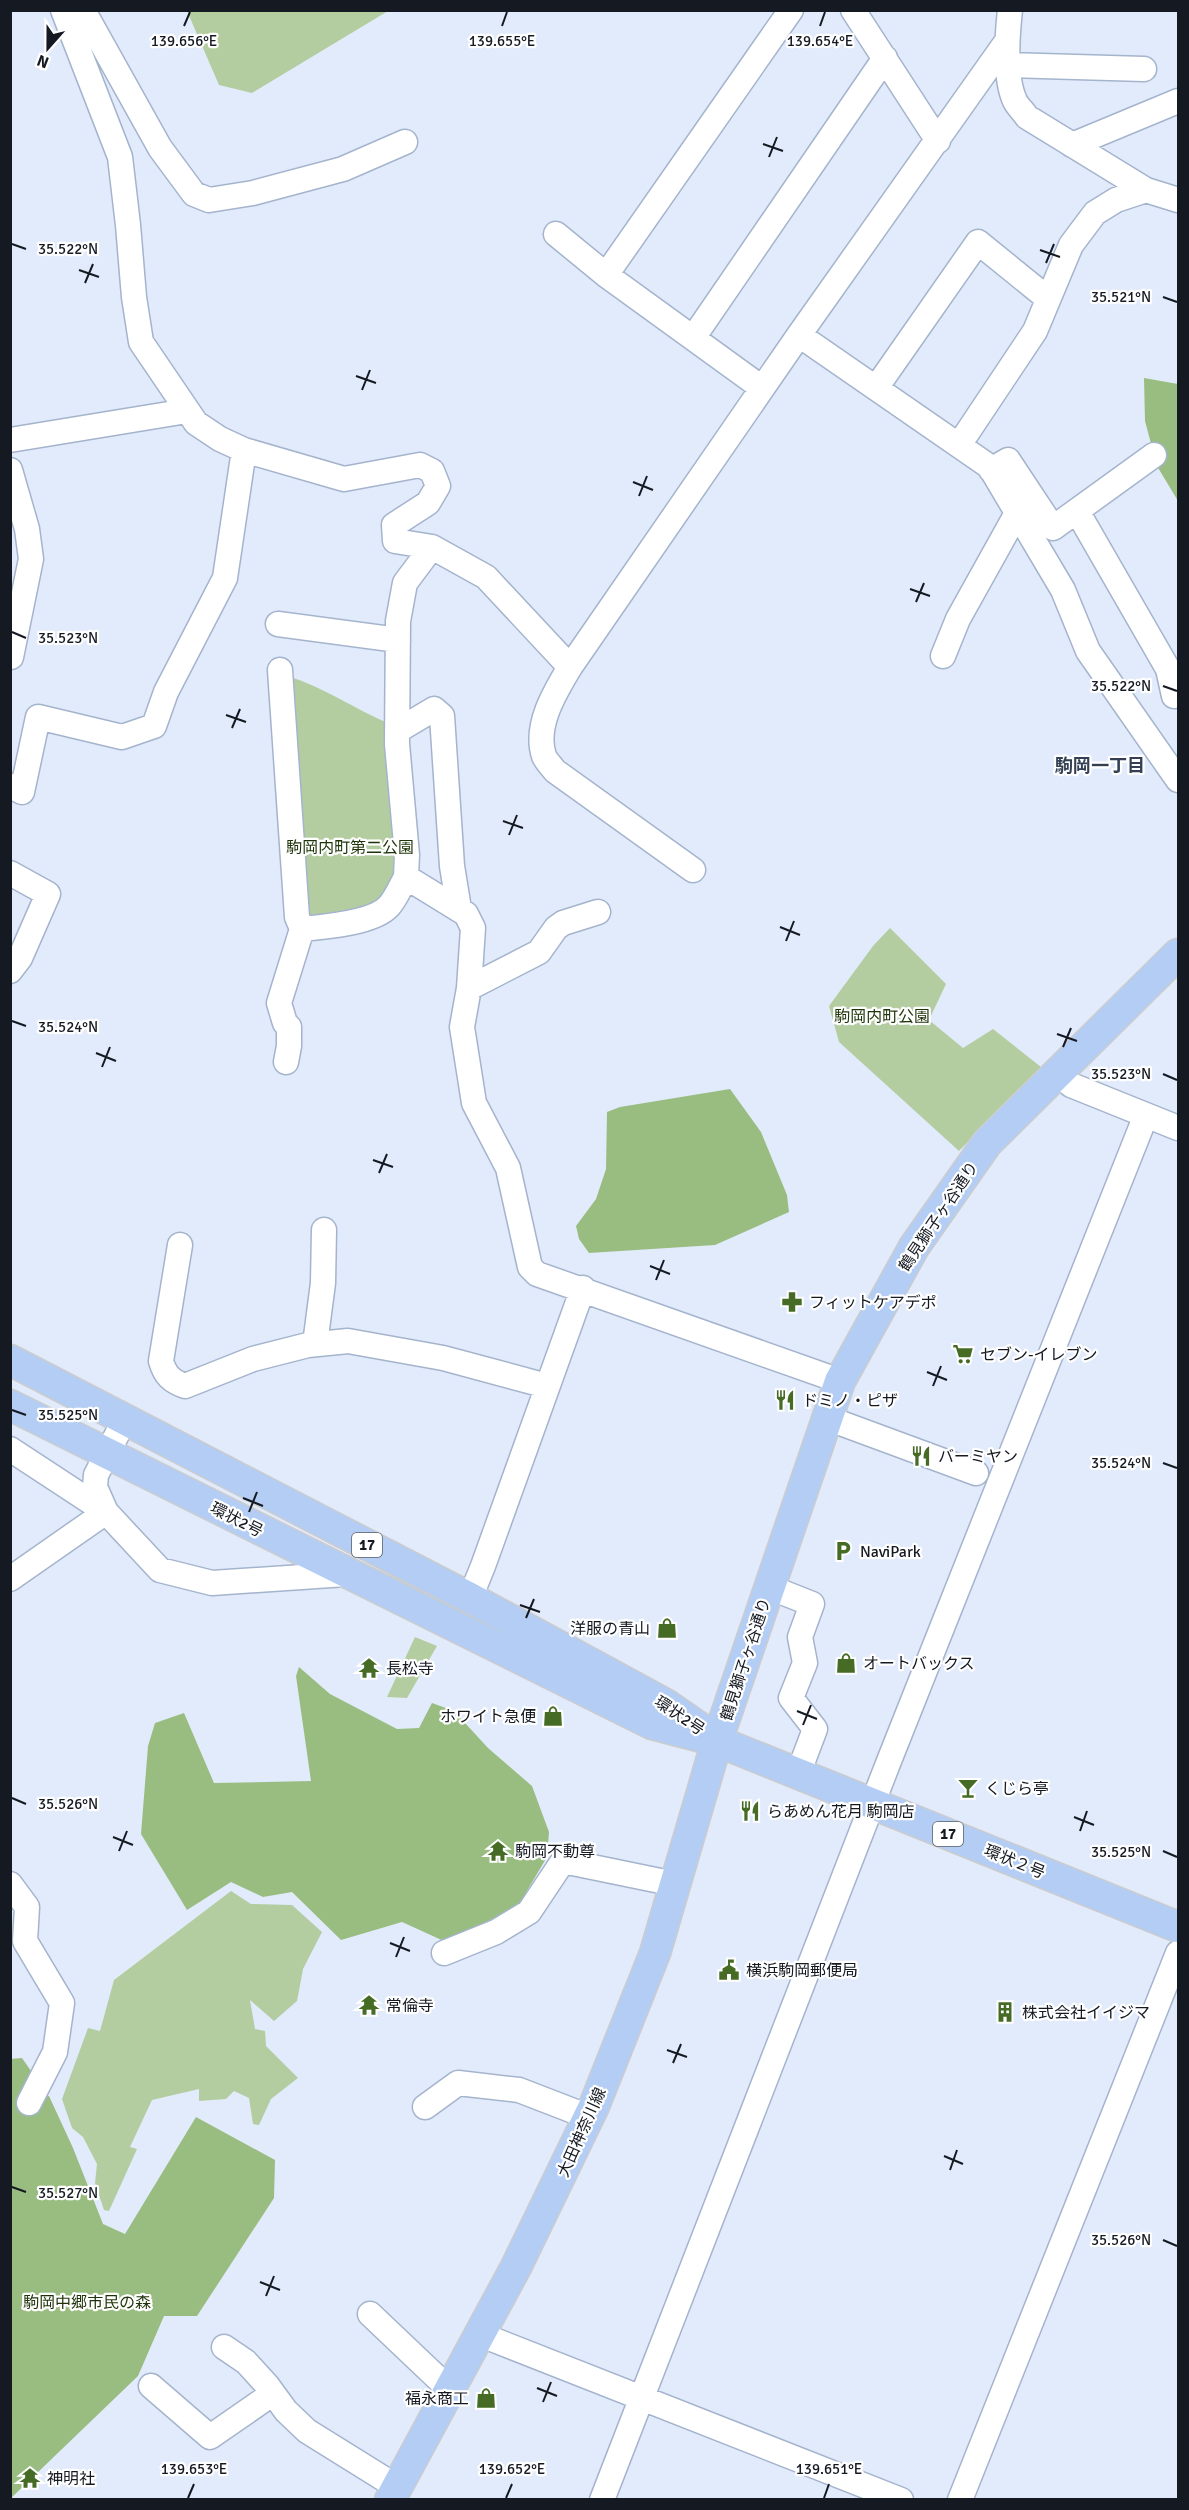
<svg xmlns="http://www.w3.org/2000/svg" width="1189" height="2510" font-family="Signika,'Noto Sans JP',sans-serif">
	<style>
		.green { fill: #b3cda1 }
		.forest { fill: #99bd81 }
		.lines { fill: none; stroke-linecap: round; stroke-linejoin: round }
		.minor-casing { stroke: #a4b4cd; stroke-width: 27 }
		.major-casing { stroke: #cbccce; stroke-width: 33 }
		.minor { stroke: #fff; stroke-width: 24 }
		.major { stroke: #b3cdf5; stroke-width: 30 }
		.ticks { fill: none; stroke: #141922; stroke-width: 2 }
		.labels { text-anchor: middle; stroke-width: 4.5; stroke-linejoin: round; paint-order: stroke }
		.shield { fill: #fff; stroke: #5a5e64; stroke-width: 1.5 }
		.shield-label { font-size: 15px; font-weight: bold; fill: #141922 }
		.park-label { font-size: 16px; fill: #1d3308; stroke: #fff }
		.street-label { font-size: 16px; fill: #141922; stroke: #fff }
		.poi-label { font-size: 16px; fill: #141922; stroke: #fff; text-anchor: start }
		.neighbourhood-label { font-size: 18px; font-weight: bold; fill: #334054; stroke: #fff }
		.ticks-label { font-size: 15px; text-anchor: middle; fill: #141922; stroke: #fff; stroke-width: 4.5; stroke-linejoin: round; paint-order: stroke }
	</style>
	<rect width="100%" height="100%" fill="#e2ebfb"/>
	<path class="green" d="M187 11H388L252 93 219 85Z
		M287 676C324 687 354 709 390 724L401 875 382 903 308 922Z
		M890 928 946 984 929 1020 963 1048 993 1029 1041 1067 959 1151 839 1042 829 1006 873 946Z
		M415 1637 437 1646 407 1698 387 1697Z
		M231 1891 251 1904 292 1905 322 1932 303 1969 297 2001 274 2021 250 2000 255 2029 265 2031 266 2046 298 2078 271 2099 259 2125 253 2124 249 2098 234 2091 226 2099 199 2101V2089L152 2100 130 2147 137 2149 109 2211 104 2210 95 2183 97 2164 83 2137 72 2128 62 2099 88 2028 100 2031 114 1980Z"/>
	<path class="forest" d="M1144 378 1178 384V501L1157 466 1145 421Z
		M730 1089 761 1132 787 1195 789 1212 715 1245 589 1253 579 1239 576 1226 596 1199 606 1169 607 1112 620 1107Z
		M299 1667 330 1694 397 1729 419 1728 432 1703 454 1711 488 1748 532 1786 549 1832 547 1857 518 1906 446 1942 402 1922 341 1940 292 1892 263 1897 231 1882 187 1910 141 1834 148 1746 155 1723 184 1713 214 1783 311 1781 296 1676Z
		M22 2058 31 2071 22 2100 49 2096 73 2148 103 2224 125 2234 196 2117 275 2160 274 2198 197 2316H164L138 2376 10 2499V2059Z"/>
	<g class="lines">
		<g class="minor-casing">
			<path id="minor" d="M63 10 120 157 128 225 134 297 141 342 196 423 220 439 244 450 344 479 420 465 432 471 438 486 428 503 394 525 395 541 432 547 486 577 570 667
				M83 10 160 148 194 194 209 200 253 193 343 169 405 142
				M853 10 938 141
				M1010 10C1007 37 1004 77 1015 101 1018 107 1024 112 1027 117L1146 190 1178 200
				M1009 65 1144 69
				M1072 145 1178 101
				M556 234 606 275 762 388
				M606 275 791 10
				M799 335 990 467 1063 590 1088 651 1178 780
				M693 338 885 58
				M876 388 978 242 1047 298
				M10 440 187 411
				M959 445 1035 331 1071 245 1095 213 1116 200 1146 190
				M10 470 27 529 31 559 11 657
				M991 470 1008 460 1053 528 1154 455
				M1077 511 1168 669 1174 696 1178 694
				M432 547 405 583 398 621 397 744 407 855 406 877 466 914 473 928 469 988 462 1027 474 1103 508 1168 530 1267 537 1274 840 1381
				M278 624 398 640
				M943 656 958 619 1017 513
				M280 670 297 917 302 929
				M397 731 434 709 442 716 452 866 459 909
				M10 786 22 792 38 717 122 737 154 726 166 692 225 578 244 450
				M693 870 555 771C552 767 546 761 544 756 534 726 555 692 570 667L799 335 1007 41
				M10 873 48 894 20 958 10 971
				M469 988 539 952 556 928 563 923 598 912
				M286 1062 289 1046V1027L285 1023 279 1003 302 929C324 927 374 923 389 906 396 898 401 886 406 877
				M1057 1072 1071 1085 1178 1128
				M180 1245 161 1361C165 1375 171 1381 185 1386L253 1359 308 1345 348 1341 443 1358 547 1386
				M315 1344 323 1283 324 1230
				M827 1418 976 1473
				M10 1449 106 1512 160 1570 212 1583 346 1574
				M106 1512 95 1487 96 1475 125 1419
				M10 1579 106 1512
				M769 1587 812 1604 800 1637 805 1663 791 1698 815 1729 798 1774
				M470 1598 483 1566 583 1288
				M10 1884 27 1907 25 1941 62 2003 55 2052 29 2103
				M444 1953 496 1932 529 1912 563 1861 675 1884
				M425 2107 458 2083 519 2090 589 2117
				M370 2314 450 2390
				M479 2334 901 2500
				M224 2347 246 2362 267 2385 286 2411 307 2431 397 2487
				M151 2386 210 2437 272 2394
				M602 2500 889 1761 1146 1115
				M960 2500 1178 1953"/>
		</g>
		<g class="major-casing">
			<path id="major" d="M10 1360 470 1598 667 1705 703 1730
				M10 1405 652 1724 717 1741 1178 1927
				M390 2500 516 2267 594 2106 655 1953 717 1741 840 1381 914 1247 987 1143 1178 954"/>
		</g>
		<use href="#minor" class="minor"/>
		<use href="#major" class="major"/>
	</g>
	<path class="ticks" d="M184 26 190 12M502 26 507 12M820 26 825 12M763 144 783 151M769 157 777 137M12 244 26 249M1040 250 1060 257M1046 263 1054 244M79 270 99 277M85 283 93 264M1163 297 1177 302M356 376 376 383M362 390 370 370M633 482 653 490M639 496 647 476M910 589 930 596M916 602 924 583M12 632 26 638M1163 686 1177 691M226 715 246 722M232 728 240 709M503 821 523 828M509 835 517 815M780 927 800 935M786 941 794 921M12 1021 26 1026M1057 1034 1077 1041M1063 1047 1071 1028M96 1053 116 1061M102 1067 110 1047M1163 1074 1177 1080M373 1160 393 1167M379 1173 387 1154M650 1266 670 1274M656 1280 664 1260M927 1372 947 1380M933 1386 941 1366M12 1410 26 1415M1163 1463 1177 1468M243 1498 263 1506M249 1512 257 1492M520 1605 540 1612M526 1618 534 1599M797 1711 817 1719M803 1725 811 1705M12 1798 26 1804M1074 1817 1094 1825M1080 1831 1087 1811M113 1837 133 1845M119 1851 127 1831M1163 1851 1177 1857M390 1943 410 1951M396 1957 404 1937M667 2050 687 2057M673 2063 681 2044M944 2156 963 2164M950 2170 957 2150M12 2187 26 2192M1163 2240 1177 2246M260 2282 280 2290M266 2296 274 2276M537 2388 557 2396M543 2402 551 2382M188 2498 194 2484M506 2498 512 2484M824 2498 829 2484"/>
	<defs>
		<g id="pharmacy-bare" transform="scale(1.62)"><path d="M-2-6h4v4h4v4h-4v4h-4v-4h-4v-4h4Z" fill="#456b25" stroke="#fff" stroke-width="2.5" paint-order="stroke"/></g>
		<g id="supermarket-bare" transform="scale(1.62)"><path d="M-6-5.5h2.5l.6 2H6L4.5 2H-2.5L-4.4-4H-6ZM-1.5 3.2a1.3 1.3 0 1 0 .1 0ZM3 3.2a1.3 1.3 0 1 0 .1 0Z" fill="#456b25" stroke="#fff" stroke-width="2.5" paint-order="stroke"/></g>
		<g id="restaurant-bare" transform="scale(1.62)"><path d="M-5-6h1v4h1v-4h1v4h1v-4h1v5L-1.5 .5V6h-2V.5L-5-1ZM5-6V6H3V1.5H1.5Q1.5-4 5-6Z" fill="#456b25" stroke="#fff" stroke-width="2.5" paint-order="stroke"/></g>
		<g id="parking-bare" transform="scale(1.62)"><path d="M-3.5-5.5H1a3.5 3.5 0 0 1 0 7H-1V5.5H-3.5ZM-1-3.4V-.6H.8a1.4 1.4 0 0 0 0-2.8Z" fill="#456b25" stroke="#fff" stroke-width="2.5" paint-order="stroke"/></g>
		<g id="shop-bare" transform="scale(1.62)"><path d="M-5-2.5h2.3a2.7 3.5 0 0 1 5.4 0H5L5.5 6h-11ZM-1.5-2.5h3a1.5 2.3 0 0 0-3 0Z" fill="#456b25" stroke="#fff" stroke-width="2.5" paint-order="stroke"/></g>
		<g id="temple-bare" transform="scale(1.62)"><path d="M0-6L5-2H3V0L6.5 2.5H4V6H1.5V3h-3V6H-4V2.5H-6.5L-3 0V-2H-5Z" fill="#456b25" stroke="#fff" stroke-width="2.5" paint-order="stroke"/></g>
		<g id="bar-bare" transform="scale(1.62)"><path d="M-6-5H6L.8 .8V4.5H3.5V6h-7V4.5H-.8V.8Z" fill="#456b25" stroke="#fff" stroke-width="2.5" paint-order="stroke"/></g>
		<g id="civic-bare" transform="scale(1.62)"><path d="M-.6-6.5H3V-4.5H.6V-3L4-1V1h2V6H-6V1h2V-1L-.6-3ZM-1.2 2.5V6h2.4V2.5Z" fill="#456b25" stroke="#fff" stroke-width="2.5" paint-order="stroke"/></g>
		<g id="building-bare" transform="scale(1.62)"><path d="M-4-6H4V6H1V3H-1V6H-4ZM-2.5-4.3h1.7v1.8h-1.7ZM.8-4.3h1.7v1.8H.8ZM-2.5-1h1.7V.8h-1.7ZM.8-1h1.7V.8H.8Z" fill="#456b25" stroke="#fff" stroke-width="2.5" paint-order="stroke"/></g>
	</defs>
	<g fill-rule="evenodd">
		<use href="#pharmacy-bare" x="792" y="1302"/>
		<use href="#supermarket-bare" x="963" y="1354"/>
		<use href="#restaurant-bare" x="785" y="1400"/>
		<use href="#restaurant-bare" x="921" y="1456"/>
		<use href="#parking-bare" x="843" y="1551"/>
		<use href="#shop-bare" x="667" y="1628"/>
		<use href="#shop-bare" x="846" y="1663"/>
		<use href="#temple-bare" x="369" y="1668"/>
		<use href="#shop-bare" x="553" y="1716"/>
		<use href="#bar-bare" x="968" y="1788"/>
		<use href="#restaurant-bare" x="750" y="1811"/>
		<use href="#temple-bare" x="498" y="1851"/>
		<use href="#civic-bare" x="729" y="1970"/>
		<use href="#temple-bare" x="369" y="2005"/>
		<use href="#building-bare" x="1005" y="2012"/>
		<use href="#shop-bare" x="486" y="2398"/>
		<use href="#temple-bare" x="30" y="2478"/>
	</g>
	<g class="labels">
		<g class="shield">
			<rect x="352" y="1533" width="30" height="24" rx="4.5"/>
			<rect x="933" y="1822" width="30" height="24" rx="4.5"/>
		</g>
		<g class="shield-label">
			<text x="367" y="1550">17</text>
			<text x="948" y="1839">17</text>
		</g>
		<g class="park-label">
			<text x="350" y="853">駒岡内町第二公園</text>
			<text x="882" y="1022">駒岡内町公園</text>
			<text x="87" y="2308">駒岡中郷市民の森</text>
		</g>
		<g class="street-label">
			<text transform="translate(938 1216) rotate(-56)" y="6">鶴見獅子ヶ谷通り</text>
			<text transform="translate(237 1519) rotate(27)" y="6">環状2号</text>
			<text transform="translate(745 1659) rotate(-72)" y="6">鶴見獅子ヶ谷通り</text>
			<text transform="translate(680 1715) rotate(34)" y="6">環状2号</text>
			<text transform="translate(1015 1861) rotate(22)" y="6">環状２号</text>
			<text transform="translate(581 2132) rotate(-66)" y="6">大田神奈川線</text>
		</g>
		<g class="poi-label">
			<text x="809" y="1308">フィットケアデポ</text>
			<text x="980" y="1360">セブン-イレブン</text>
			<text x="802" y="1406">ドミノ・ピザ</text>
			<text x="938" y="1462">バーミヤン</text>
			<text x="860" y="1557">NaviPark</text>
			<text x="650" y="1634" text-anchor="end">洋服の青山</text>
			<text x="863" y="1669">オートバックス</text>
			<text x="386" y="1674">長松寺</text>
			<text x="536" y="1722" text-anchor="end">ホワイト急便</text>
			<text x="985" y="1794">くじら亭</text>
			<text x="767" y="1817">らあめん花月 駒岡店</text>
			<text x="515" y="1857">駒岡不動尊</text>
			<text x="746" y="1976">横浜駒岡郵便局</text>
			<text x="386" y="2011">常倫寺</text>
			<text x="1022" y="2018">株式会社イイジマ</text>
			<text x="469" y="2404" text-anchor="end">福永商工</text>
			<text x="47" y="2484">神明社</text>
		</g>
		<g class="neighbourhood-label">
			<text x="1100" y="772">駒岡一丁目</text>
		</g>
	</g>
	<g class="ticks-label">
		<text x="184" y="46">139.656°E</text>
		<text x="502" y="46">139.655°E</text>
		<text x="820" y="46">139.654°E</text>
		<text x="68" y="254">35.522°N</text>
		<text x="1121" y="302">35.521°N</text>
		<text x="68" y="643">35.523°N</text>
		<text x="1121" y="691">35.522°N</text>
		<text x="68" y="1032">35.524°N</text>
		<text x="1121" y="1079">35.523°N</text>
		<text x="68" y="1420">35.525°N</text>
		<text x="1121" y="1468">35.524°N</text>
		<text x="68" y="1809">35.526°N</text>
		<text x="1121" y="1857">35.525°N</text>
		<text x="68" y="2198">35.527°N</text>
		<text x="1121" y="2245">35.526°N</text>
		<text x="194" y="2474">139.653°E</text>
		<text x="512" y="2474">139.652°E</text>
		<text x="829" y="2474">139.651°E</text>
	</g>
	<rect width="1189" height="2510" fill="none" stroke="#141922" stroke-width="24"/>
	<g transform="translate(48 48) rotate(201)" stroke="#ffffff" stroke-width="4.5" paint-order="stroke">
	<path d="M0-4.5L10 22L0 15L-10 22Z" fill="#141922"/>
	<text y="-9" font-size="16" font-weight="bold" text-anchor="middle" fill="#141922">N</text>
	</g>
</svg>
